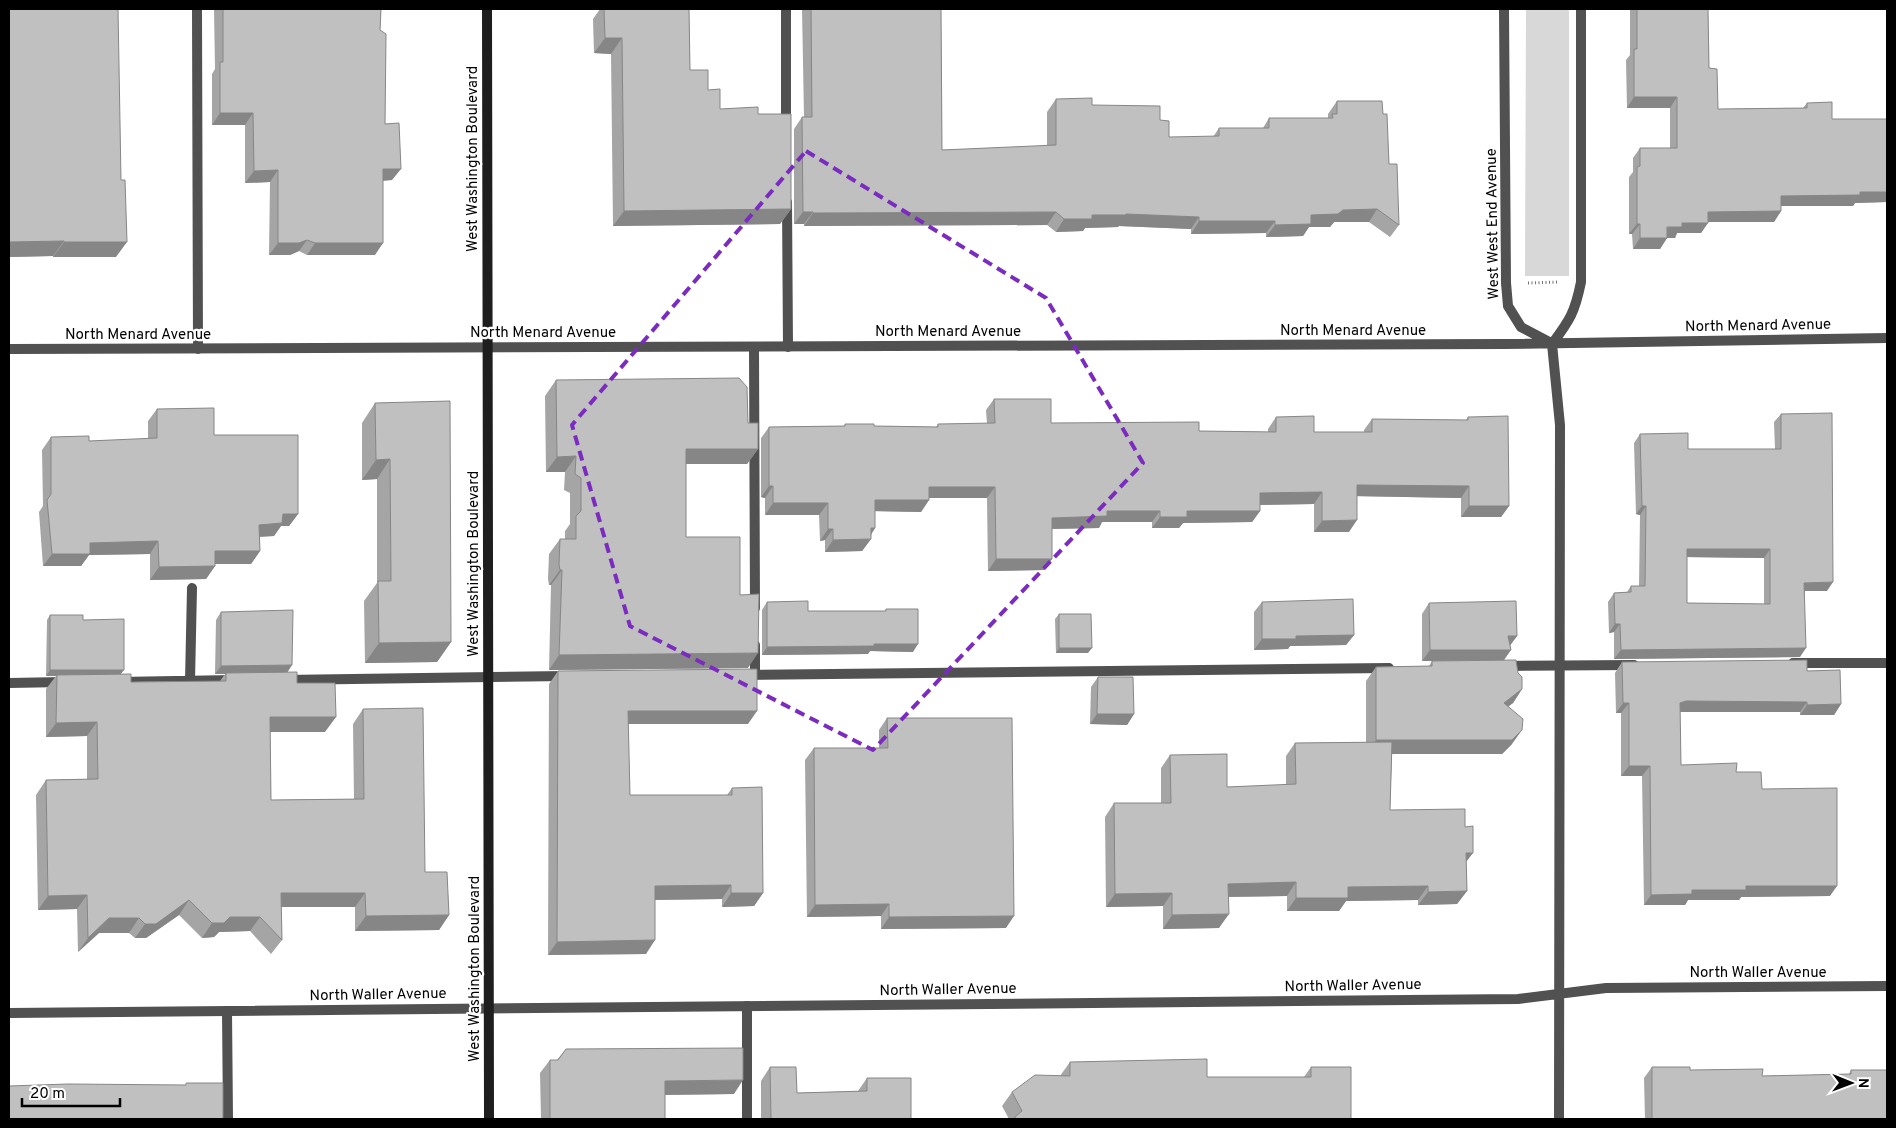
<svg xmlns="http://www.w3.org/2000/svg" width="1896" height="1128" font-family="Overpass,sans-serif">
	<style>
		.green { fill: #d8d8d8 }
		.lines { fill: none; stroke-linecap: round; stroke-linejoin: round }
		.path { stroke: #737373; stroke-width: 3; stroke-dasharray: 1 2.5; stroke-linecap: butt }
		.lane { stroke: #515151; stroke-width: 10 }
		.street { stroke: #515151; stroke-width: 10 }
		.secondary { stroke: #1e1e1e; stroke-width: 10 }
		.wall { fill: #a5a5a5; fill-rule: evenodd }
		.shaded-wall { fill: #868686 }
		.building { fill: #c0c0c0; stroke: #868686; fill-rule: evenodd }
		.marked { fill: none; stroke: #7b2cbf; stroke-width: 4; stroke-dasharray: 10 6; stroke-linejoin: round }
		.labels { text-anchor: middle; stroke-width: 4.5; stroke-linejoin: round; paint-order: stroke }
		.street-label { font-size: 15px; fill: #000; stroke: #fff }
	</style>
	<rect width="100%" height="100%" fill="#fff"/>
	<path class="green" d="M1526 9H1569V276H1525Z"/>
	<g class="lines">
		<path class="path" d="M1528 283 1559 282"/>
		<path class="lane" d="M197 9 198 349
			M786 9V125
			M787 202 788 347
			M754 347 755 608
			M755 645V675
			M1793 663H1887
			M1503 666 1634 665
			M743 675 1389 668
			M283 680 566 676
			M190 681 192 588
			M118 682 234 680
			M9 683 64 682
			M227 1011 228 1119
			M747 1119V1006"/>
		<path class="street" d="M1504 9 1506 283 1508 306 1521 327 1551 343
			M1552 344 1560 425 1559 1119
			M1552 344C1570 320 1575 312 1581 282V9
			M9 349 1503 344 1887 338
			M9 1013 1518 999 1606 988 1887 986"/>
		<path class="secondary" d="M487 9 489 1119"/>
	</g>
	<path class="wall" d="M9 9 116 257H53V256L9 257Z
		M214 9H381L380 30 385 124 392 180 383 181 375 255H307L299 251 290 255H269L270 182 245 183V125H212V74L215 69Z
		M600 9H689L690 70 708 90 720 109 758 114 791 209 780 224 613 226 611 54 594 53 593 19Z
		M802 9H941L942 150 1047 146V112L1056 99 1092 105 1160 120 1169 137H1213L1219 128H1263L1269 118H1328V114L1337 101 1383 114 1389 164 1399 225 1390 237 1369 222H1334L1330 227H1309L1303 236 1266 237V233L1191 234V229L1119 226 1118 227 1085 228 1083 231 1056 232 1047 225 804 226V224H794V129L802 117H804Z
		M1630 9H1708L1709 68 1718 109 1803 108 1807 103 1832 119H1887V202L1855 203 1853 206H1781V211L1774 222H1708L1701 233H1677L1675 238H1667L1660 249H1633L1632 234H1629V177L1633 172V158L1640 148H1670V108H1627L1626 60 1630 55Z
		M556 380 748 423 758 449 747 464H686V537L740 595 748 668 549 670 551 585H549L548 579 549 554 560 539H565V531L570 524V493L564 490 565 472H546L545 396Z
		M994 399 1051 423 1199 431 1268 432V429L1276 417 1314 432H1364V430L1372 419 1466 420 1468 417 1509 506 1501 517H1461V498L1357 496 1349 532H1314V504L1260 505V511L1252 522 1183 523 1179 528H1152V522H1102L1099 528 1052 529V559L1044 570 988 571 987 498H929V500L921 512 875 511V528L871 535V539L862 551 825 552V540L820 541 819 515H765V498L761 497V438L769 427 844 426 845 424 874 426 936 427 938 424H987L986 410Z
		M375 403 451 642 437 662 365 663 364 601 377 583V479L362 480V423Z
		M157 409 214 435 298 514 289 526H281L274 536 260 537V551L251 564H215V566L206 579 150 580V554L89 555 81 566H43L39 512 43 506 42 450 51 437 89 441 148 439V421Z
		M1781 414 1827 591H1805L1800 657 1614 659V632L1609 633 1608 602 1614 593 1627 592 1631 586H1639L1640 515 1636 514 1634 443 1640 434 1688 449H1775L1774 422ZM1687 557 1764 558V604L1687 603Z
		M767 602 808 611H885L886 609 913 652 870 651 868 654 762 655V610Z
		M1262 602 1354 635 1346 645 1290 646 1288 649 1254 650V612Z
		M1429 603 1517 636 1510 645 1504 660 1518 673 1522 689 1513 703 1508 706 1512 744 1502 754H1392L1390 810 1466 862 1467 891 1457 904 1418 905V900L1346 901 1339 911H1287V896L1228 897 1219 928 1163 929V906L1106 907 1105 817 1114 803H1161V768L1170 755 1227 787 1286 785V756L1295 743 1366 742V681L1376 667 1429 666 1432 661H1422V614Z
		M221 612 287 672 297 683 325 732H270L271 800 354 799 353 724 363 709 425 872 449 915 439 930 355 931V907H281L282 940 271 954 250 931 219 932 214 937 202 938 179 915 146 938H135L129 933H99L78 952 77 909 38 910 36 795 46 780 87 779V736L46 737V689L56 676H46L47 620 50 615 83 620 121 674 131 682 220 681 225 674H215L216 620Z
		M1059 614 1088 653H1056L1055 619Z
		M1622 662 1807 671 1841 704 1834 715H1800V712H1680L1681 765 1736 772 1762 789 1830 896 1741 897 1739 900H1688L1685 905H1644L1642 776H1621V713H1616L1615 673Z
		M558 671 748 724H628L630 795H727L732 788 763 893 754 906 722 907V899L655 900 646 954 548 955 549 684Z
		M1098 677 1134 714 1127 725 1090 724 1091 687Z
		M887 718 1006 928 881 929V916L807 917 805 760 814 748H879V730Z
		M566 1049 734 1094 665 1095V1119H541L540 1073 550 1060H557Z
		M1070 1062 1207 1077H1304L1311 1067 1351 1119H1009L1002 1106 1012 1092 1060 1076Z
		M770 1067 797 1093 858 1091 867 1078 911 1119H761V1081Z
		M1652 1067 1762 1076 1849 1074 1851 1070 1887 1119H1645L1644 1078Z"/>
	<path class="shaded-wall" d="M605 38H622L611 54 594 53Z
		M1634 97H1677L1670 108H1627Z
		M220 113H253L245 125H212Z
		M383 169H401L392 180 374 181Z
		M278 170 270 182 245 183 254 171Z
		M1860 192H1887V202L1855 203 1853 206H1773L1781 196Z
		M791 209 780 224 613 226 624 211Z
		M1377 209 1369 222H1334L1330 227H1309L1303 236 1266 237 1275 225 1311 215 1343 210Z
		M1781 211 1774 222H1701L1708 212Z
		M803 212H813L804 224H794Z
		M1056 212 1047 225 804 226 813 213Z
		M1126 214 1199 217 1191 229 1119 226 1118 227 1085 228 1083 231 1056 232 1064 219 1092 215Z
		M1199 221H1275L1266 233 1191 234Z
		M1682 223H1708L1701 233H1677L1675 238H1663H1667L1660 249H1633L1640 238Z
		M1637 224H1640L1632 234H1629Z
		M307 240 299 251 290 255H269L278 243Z
		M64 241 53 256 9 257V242Z
		M64 242H127L116 257H53Z
		M315 243H383L375 255H307Z
		M686 449H758L747 464H675Z
		M576 456 565 472H546L557 457Z
		M390 459 377 479 362 480 376 460Z
		M1357 485 1469 486 1461 498 1348 496Z
		M769 486H773L765 498 761 497Z
		M929 487H995L987 498H921Z
		M1322 492 1314 504 1252 505 1260 493Z
		M875 500H929L921 512 867 511Z
		M773 503H828L819 515H765Z
		M1469 506H1509L1501 517H1461Z
		M1642 506H1646L1640 515 1636 514Z
		M1107 511H1160L1152 522H1102L1099 528 1044 529 1052 518Z
		M1187 511H1260L1252 522 1183 523 1179 528H1152L1160 517Z
		M283 514H298L289 526H281L274 536 251 537 259 525Z
		M1357 520 1349 532H1314L1322 521Z
		M871 528H875L867 540 871 539 862 551 825 552 833 540Z
		M828 529H833L825 540 820 541Z
		M158 541 150 554 89 555 81 566H43L52 554 90 543Z
		M1687 549H1770L1764 558 1681 557Z
		M215 551H260L251 564H206Z
		M996 559H1052L1044 570 988 571Z
		M215 566 206 579 150 580 159 567Z
		M560 570H562L551 585H549Z
		M1833 582 1827 591H1798L1804 583Z
		M1615 624H1620L1614 632 1609 633Z
		M1354 635 1346 645 1290 646 1288 649 1254 650 1262 639 1296 636Z
		M1508 636H1517L1509 647Z
		M451 642 437 662 365 663 379 643Z
		M874 644H918L913 652 870 651 868 654 762 655 767 647Z
		M1059 648H1092L1088 653H1056Z
		M1806 648 1800 657 1614 659 1621 650Z
		M1430 650H1511L1504 660 1422 661Z
		M758 653 748 668 549 670 559 655Z
		M292 665 287 673 215 674 221 666Z
		M50 670H124L120 675 46 676Z
		M1522 689 1513 703 1495 717 1504 703Z
		M1686 701 1807 702 1800 712H1679L1680 703Z
		M1623 703H1629L1621 713H1616Z
		M1841 704 1834 715H1800L1807 705Z
		M628 711H757L748 724H618Z
		M1097 714H1134L1127 725 1090 724Z
		M270 717H336L325 732H260Z
		M97 722 87 736 46 737 56 723Z
		M1522 730 1512 744 1502 754H1366L1376 740Z
		M1629 766H1650L1642 776H1621Z
		M1466 853H1473L1463 866Z
		M1296 882 1287 896 1219 897 1228 884Z
		M731 885 722 899 646 900 655 886Z
		M1428 886 1418 900 1346 901 1339 911H1287L1296 898 1348 887Z
		M1746 886H1837L1830 896 1741 897 1739 900H1688L1685 905H1644L1651 895 1692 890Z
		M1467 891 1457 904 1418 905 1428 892Z
		M281 893H365L355 907H271Z
		M731 893H763L754 906 722 907Z
		M1172 893 1163 906 1106 907 1115 894Z
		M87 895 77 909 38 910 48 896Z
		M189 900 179 915 146 938H135L145 924Z
		M889 904 881 916 807 917 815 905Z
		M1229 914 1219 928 1163 929 1172 915Z
		M449 915 439 930 355 931 366 916Z
		M1014 916 1006 928 881 929 889 917Z
		M230 917H260L250 931 219 932 214 937 202 938 212 923Z
		M109 918H139L129 933H99L78 952 88 938Z
		M655 940 646 954 548 955 557 942Z
		M743 1080 734 1094 656 1095 665 1081Z"/>
	<path class="building" d="M9 9H118L121 180H125L127 242H64V241L9 242Z
		M223 9H381L380 30 386 34 385 124 399 123 401 169H383V243H315L307 240 299 243H278V170L254 171 253 113H220V62H223Z
		M604 9H689L690 70H708V90L720 89V109L758 107V114H791V209L624 211 622 38H605Z
		M811 9H941L942 150 1056 145V99L1092 98V105L1160 106V120L1169 121V137L1219 136V128H1269V118H1333L1332 114H1337V101H1382L1383 114H1387L1389 164H1397L1399 225 1377 209 1343 210 1338 214 1311 215V224L1275 225V221H1199V217L1126 214V215H1092V219H1064L1056 212 813 213V212H803L802 117H812Z
		M1637 9H1708L1709 68 1717 69 1718 109 1807 108V103L1832 102V119H1887V192H1860V195L1781 196V211L1708 212V223H1682V227H1667V238H1640V224H1637V167L1640 166V148H1677V97H1634V49H1637Z
		M739 378 747 387 748 423H758V449H686V537H740V595L759 594 758 653 559 655 562 570H560L559 564 560 539H576V516L581 511V478L575 474 576 456 557 457 556 380Z
		M994 399H1051V423L1199 422V431L1276 432V417L1314 416V432H1372V419L1468 420V417L1508 416 1509 506H1469V486L1357 485V520L1322 521V492L1260 493V511H1187V517H1160V511H1107V516L1052 518V559H996L995 487H929V500H875V528H871V539L833 540V529H828V503H773V486H769V427L845 426V424H874V426L938 427V424L995 423Z
		M450 401 451 642 379 643 378 581H391L390 459 376 460 375 403Z
		M214 408V435H298V514H283L282 523 259 525 260 551H215V566L159 567 158 541 90 543V554H52L47 500 51 494V437L89 436V441L157 438V409Z
		M1832 413 1833 582 1804 583 1806 648 1621 650 1620 624H1615L1614 593 1631 592V586H1645L1646 506H1642L1640 434 1688 433V449H1781V414ZM1687 549H1770V604L1687 603Z
		M1353 599 1354 635 1296 636V639H1262V602Z
		M808 601V611H886V609H918V644H874V646L767 647V602Z
		M1516 601 1517 636H1508L1511 650H1430L1429 603Z
		M293 610 292 665 221 666V612Z
		M1059 614H1091L1092 648H1059Z
		M50 615H83V620L124 619V670H50Z
		M1516 660 1518 673 1522 677V689L1504 703 1523 719 1522 730 1512 740H1376V667L1432 666V661Z
		M1807 660V671L1840 670 1841 704 1807 705V702L1686 701 1680 703 1681 765 1737 763 1736 772H1761L1762 789 1837 788V886H1746V890H1692V894L1651 895 1650 766H1629V703H1623L1622 662Z
		M757 669V711H628L630 795H732V788L762 787 763 893H731V885L655 886V940L557 942 558 671Z
		M297 672V683H335L336 717H270L271 800 364 799 363 709 423 708 425 872H447L449 915 366 916 365 893H281L282 940 260 917H230L224 923H212L189 900 156 924H145L139 918H109L88 938 87 895 48 896 46 780 98 779 97 722 56 723 57 675 131 674V682L226 681V673Z
		M1098 677H1133L1134 714H1097Z
		M887 718H1012L1014 916 889 917V904L815 905 814 748H888Z
		M1392 742 1390 810 1465 809V827L1473 826V853H1466L1467 891 1428 892V886L1348 887V898H1296V882L1228 884 1229 914 1172 915V893L1115 894 1114 803H1171L1170 755 1227 754V787L1296 784 1295 743Z
		M743 1048V1080L665 1081V1119H550V1060H558L566 1049Z
		M1207 1059V1077H1311V1067H1351V1119H1015V1117L1022 1111 1012 1092 1035 1075 1070 1076V1062Z
		M770 1067H796L797 1093 867 1091V1078H911V1119H771Z
		M1652 1067H1690V1070L1763 1069 1762 1076 1851 1074V1070H1887V1119H1652Z
		M186 1083H223V1119H9V1086L68 1084 186 1085Z"/>
	<path class="marked" d="M806 151 1046 298 1143 463 873 750 630 626 572 425Z"/>
	<g class="labels">
		<g class="street-label">
			<text transform="translate(472 159) rotate(-90)" y="5">West Washington Boulevard</text>
			<text transform="translate(1492 224) rotate(-91)" y="5">West West End Avenue</text>
			<text transform="translate(1758 325) rotate(-1)" y="5">North Menard Avenue</text>
			<text x="1353" y="335">North Menard Avenue</text>
			<text x="948" y="336">North Menard Avenue</text>
			<text x="543" y="337">North Menard Avenue</text>
			<text x="138" y="339">North Menard Avenue</text>
			<text transform="translate(473 564) rotate(-90)" y="5">West Washington Boulevard</text>
			<text transform="translate(474 969) rotate(-90)" y="5">West Washington Boulevard</text>
			<text x="1758" y="977">North Waller Avenue</text>
			<text transform="translate(1353 985) rotate(-1)" y="5">North Waller Avenue</text>
			<text transform="translate(948 989) rotate(-1)" y="5">North Waller Avenue</text>
			<text transform="translate(378 994) rotate(-1)" y="5">North Waller Avenue</text>
		</g>
	</g>
	<rect width="1896" height="1128" fill="none" stroke="#000000" stroke-width="20"/>
	<g transform="translate(1851 1083) rotate(91)" stroke="#ffffff" stroke-width="4" paint-order="stroke">
	<path d="M0-4L9 19L0 12L-9 19Z" fill="#000000"/>
	<text y="-8" font-size="14" font-weight="bold" text-anchor="middle" fill="#000000">N</text>
	</g>
	<path d="M22 1098v8h98v-8" fill="none" stroke="#000000" stroke-width="2.5"/>
	<text x="30" y="1098" font-size="15" fill="#000000" stroke="#ffffff" stroke-width="4" paint-order="stroke">20 m</text>
</svg>
